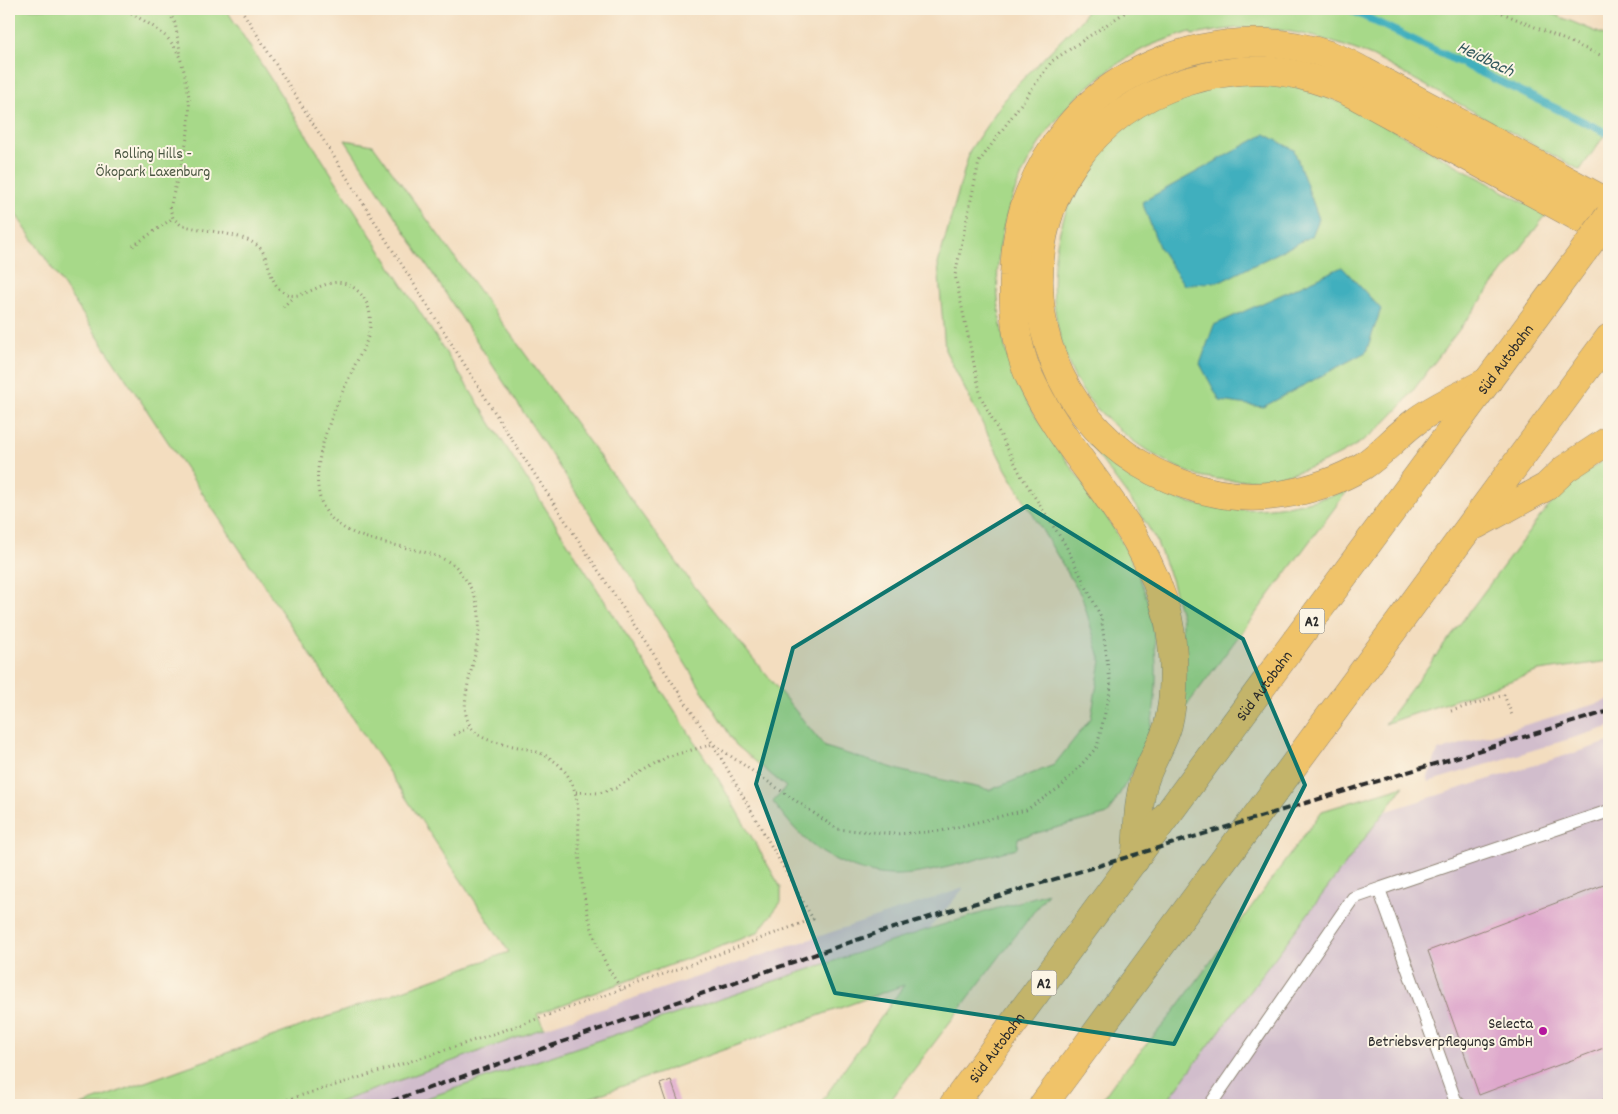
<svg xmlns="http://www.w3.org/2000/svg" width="1618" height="1114" font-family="Dekko,sans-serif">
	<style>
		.industrial { fill: #d1bdcc }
		.green { fill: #a7d989; stroke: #69825a }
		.water { fill: #41afbe; stroke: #366d74 }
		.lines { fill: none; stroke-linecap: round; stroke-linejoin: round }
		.stream { stroke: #41afbe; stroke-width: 8 }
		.building { fill: #dea8cc }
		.lane-casing { stroke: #8f8475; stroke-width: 14 }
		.highway-casing { stroke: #8f8475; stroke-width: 29 }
		.path { stroke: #8f8475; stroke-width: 3; stroke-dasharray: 1 4; stroke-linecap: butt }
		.lane { stroke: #fff; stroke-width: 12 }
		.highway { stroke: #f0c369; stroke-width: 28 }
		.rail { stroke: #2b2b2b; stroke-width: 4; stroke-dasharray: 8 4; stroke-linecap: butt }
		.highway-bridge-casing { stroke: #8f8475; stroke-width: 29; stroke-linecap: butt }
		.highway-bridge { stroke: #f0c369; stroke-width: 28 }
		.marked { fill: #0f766e; fill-opacity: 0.2; stroke: #0f766e; stroke-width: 4; stroke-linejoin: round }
		.poi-dot { fill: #b5179e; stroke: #fcf5e5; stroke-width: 2 }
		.labels { text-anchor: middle; stroke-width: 4; stroke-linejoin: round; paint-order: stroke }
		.shield { fill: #fcf5e5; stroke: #6a6863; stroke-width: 1 }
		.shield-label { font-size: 15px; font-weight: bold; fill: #2b2b2b }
		.park-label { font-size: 16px; fill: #4a5642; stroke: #fcf5e5 }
		.street-label { font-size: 16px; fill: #2b2b2b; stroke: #fcf5e5 }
		.poi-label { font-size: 16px; fill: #2b2b2b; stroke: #fcf5e5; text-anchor: end }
		.water-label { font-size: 18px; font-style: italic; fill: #33595e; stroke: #fcf5e5 }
	</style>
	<rect width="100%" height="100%" fill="#fcf5e5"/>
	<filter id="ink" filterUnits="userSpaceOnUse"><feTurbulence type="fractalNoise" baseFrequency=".02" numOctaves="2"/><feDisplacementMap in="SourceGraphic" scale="10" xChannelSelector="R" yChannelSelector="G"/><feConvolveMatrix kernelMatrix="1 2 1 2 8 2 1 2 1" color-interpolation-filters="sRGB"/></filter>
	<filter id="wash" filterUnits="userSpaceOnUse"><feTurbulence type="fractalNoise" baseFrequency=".0096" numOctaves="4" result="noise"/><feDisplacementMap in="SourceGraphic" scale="20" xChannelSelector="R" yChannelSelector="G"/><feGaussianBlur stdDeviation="1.12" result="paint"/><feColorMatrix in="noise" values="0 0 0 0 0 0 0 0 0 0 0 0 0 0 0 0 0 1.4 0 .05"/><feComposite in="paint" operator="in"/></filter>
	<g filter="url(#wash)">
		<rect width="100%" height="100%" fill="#f3ddbf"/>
		<path class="industrial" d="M1609 700V727L1428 782 1427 779 1438 751Z
			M1609 742V1105H1164L1384 812Z
			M964 888 929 929 406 1105H332L544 1028Z"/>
		<path class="green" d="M9 9H226L716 775 781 888V902L757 933 537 1014 544 1028 331 1105H81L509 952 9 204Z
			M1087 9H1541L1609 37V129L1580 170 1372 56C1333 41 1295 29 1253 28 1233 27 1211 32 1192 35L1190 32C1176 37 1160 41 1147 47 1051 95 986 201 999 309 1002 337 1008 368 1022 393 1061 464 1126 523 1148 603 1158 642 1160 701 1147 740 1138 766 1121 790 1108 814L1018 838 1017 848C984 857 932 874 899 875 872 876 845 866 823 853 803 841 787 820 773 802L786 787 736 745 632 578 345 140 373 145 691 582 825 747 906 772 990 790 1054 765 1091 718 1101 661 1082 597 1004 466 945 350 938 264 970 150 1009 93 1082 19Z
			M1235 81 1293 85 1350 106 1546 215 1402 405C1394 413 1386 422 1377 430 1330 468 1264 489 1204 477 1180 472 1140 448 1122 432 1103 416 1082 396 1072 372 1028 271 1063 158 1159 104 1177 94 1214 87 1235 81Z
			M1088 442C1100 452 1111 463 1123 472 1194 520 1270 517 1348 490L1179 716 1182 618 1171 579 1156 540 1136 507Z
			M1609 457V661L1539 671 1385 724 1543 513 1574 479Z
			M1404 786 1164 1105H1098L1116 1080 1170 1017 1322 811Z
			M1048 893 887 1105H819L904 985 570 1105H406L929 929Z"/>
		<path class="water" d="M1265 134 1294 150 1319 219 1312 236 1222 281 1184 285 1159 247 1142 202Z
			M1342 267 1381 309 1366 352 1263 407 1220 401 1200 364 1214 325Z"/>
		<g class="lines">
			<path class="stream" d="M1349 9 1609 134"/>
		</g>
		<g id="blocks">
			<path class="building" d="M1609 883V1046L1479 1095 1428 951Z
				M671 1080 679 1103 667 1105 660 1084Z"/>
		</g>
	</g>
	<g filter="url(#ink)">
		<use href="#blocks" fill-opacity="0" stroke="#8f8475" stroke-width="1"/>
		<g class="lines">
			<g class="lane-casing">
				<path id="lane" d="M1210 1105 1353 898 1379 889
					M1460 1105 1455 1100 1379 889 1609 811
					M1607 1105 1609 1104"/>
			</g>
			<g class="highway-casing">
				<g id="highway">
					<path d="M1488 381C1465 394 1435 406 1415 422 1397 435 1382 454 1363 466 1340 480 1310 490 1284 494 1250 500 1218 496 1186 485 993 421 987 143 1186 82 1247 63 1295 67 1353 94L1609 234"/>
					<path d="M1476 525 1546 487 1565 469 1609 440"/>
					<path d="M1135 860C1138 837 1137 803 1144 782 1150 762 1163 744 1168 725 1176 692 1175 651 1168 618 1144 518 1069 464 1029 376 1016 346 1012 308 1014 276 1015 248 1018 221 1029 194 1048 146 1083 101 1129 76 1189 42 1263 32 1329 55 1342 59 1353 66 1365 72L1609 203"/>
					<path id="s1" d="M953 1105 1583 252"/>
					<path d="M1043 1105 1609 338"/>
				</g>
			</g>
			<path class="path" d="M122 9C138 17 159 28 170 41 180 53 183 66 186 80 197 128 179 164 170 209L173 218 181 225C201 231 246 233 260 248 272 262 268 286 287 294 304 302 326 274 349 285 365 293 372 309 370 326 369 341 360 354 354 367 337 404 306 464 322 504 341 549 418 540 454 565 460 570 466 580 470 587 499 635 449 694 471 727 490 755 545 735 570 779 581 800 578 827 579 850 582 899 592 951 623 990
				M167 9 175 23 181 56
				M241 9 514 443 713 744 813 919C634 986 453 1051 269 1105
				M1493 9 1600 55
				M133 246 173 218
				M283 307 293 297
				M1451 711 1504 695 1512 715
				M454 735 471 726
				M576 792 599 793 616 788 667 757 713 744 837 829 895 834 941 831 1026 810 1062 786 1097 747 1111 687 1101 617 1066 546 1022 477 981 397 955 275 979 162 1052 61 1130 9"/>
			<use href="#lane" class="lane"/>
			<use href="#highway" class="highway"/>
			<path class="rail" d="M380 1105 877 933 1609 711"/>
			<g class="highway-bridge-casing">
				<path id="highway-bridge" d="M1583 252 1609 216"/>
			</g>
			<use href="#highway-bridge" class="highway-bridge"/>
		</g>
	</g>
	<path class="marked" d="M1027 506 1243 639 1305 785 1174 1044 835 993 756 784 793 648Z"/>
	<circle class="poi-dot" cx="1543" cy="1031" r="5"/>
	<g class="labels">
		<g class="shield">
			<rect x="1299.5" y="608.5" width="25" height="25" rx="4"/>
			<rect x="1031.5" y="970.5" width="25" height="25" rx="4"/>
		</g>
		<g class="shield-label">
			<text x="1312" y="626">A2</text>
			<text x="1044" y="988">A2</text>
		</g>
		<g class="park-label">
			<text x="153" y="158">Rolling Hills -<tspan x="153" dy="18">Ökopark Laxenburg</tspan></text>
		</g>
		<g class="street-label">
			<text dy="6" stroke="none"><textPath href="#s1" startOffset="928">Süd Autobahn</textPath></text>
			<text dy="6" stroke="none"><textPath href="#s1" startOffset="522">Süd Autobahn</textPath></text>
			<text dy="6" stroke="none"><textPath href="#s1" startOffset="72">Süd Autobahn</textPath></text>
		</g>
		<g class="poi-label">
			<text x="1533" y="1028">Selecta<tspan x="1533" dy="18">Betriebsverpflegungs GmbH</tspan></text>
		</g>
		<g class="water-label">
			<text transform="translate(1486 58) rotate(26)" y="6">Heidbach</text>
		</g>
	</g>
	<rect width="1618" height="1114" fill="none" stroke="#fcf5e5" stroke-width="30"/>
</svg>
